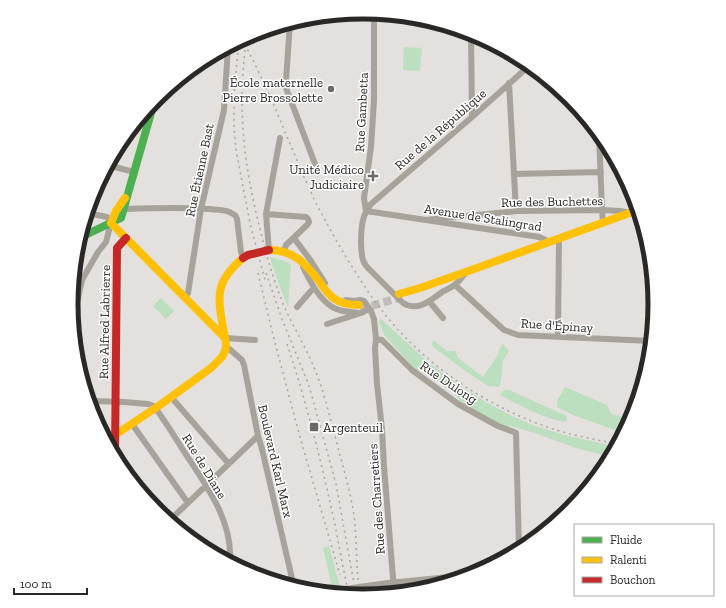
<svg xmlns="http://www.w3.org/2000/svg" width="726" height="608" font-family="'Zilla Slab',serif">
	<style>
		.green { fill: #bbdfbf }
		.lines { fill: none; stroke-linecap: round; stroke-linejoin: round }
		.secondary-tunnel { stroke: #bebbb8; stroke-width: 8; stroke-dasharray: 8 4; stroke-linecap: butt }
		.street { stroke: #a7a39a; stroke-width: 6 }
		.fast { stroke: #4caf50; stroke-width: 8 }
		.slow { stroke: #ffc107; stroke-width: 8 }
		.jam { stroke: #c62828; stroke-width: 8 }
		.rail { stroke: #a9a6a1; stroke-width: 1.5; stroke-dasharray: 2 4; stroke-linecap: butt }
		.jam-bridge { stroke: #c62828; stroke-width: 8 }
		.poi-dot { fill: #6b6866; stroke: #fff; stroke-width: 1.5 }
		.labels { text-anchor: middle; stroke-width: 3; stroke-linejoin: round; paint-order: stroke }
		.poi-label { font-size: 13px; fill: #2a2826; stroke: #fff; text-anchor: end }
		.street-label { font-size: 13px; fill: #2a2826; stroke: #fff }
		.rim { fill: none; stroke: #2a2826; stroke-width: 5 }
	</style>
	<rect width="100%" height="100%" fill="#e3e0dd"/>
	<path class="green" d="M404 47 422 48 420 71 403 70Z
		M271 257 284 261 291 264 288 308 280 287 270 258Z
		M161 298 174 311 166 319 153 306Z
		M381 319 428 362 462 387 489 404 512 416 535 426 565 435 616 447 611 457 579 449 535 433 511 426H504L460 402 456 395 421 369 416 370 384 335 379 321Z
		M433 340 447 351H455L458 358 483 377 498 355 499 350 503 344 509 351 503 361 501 381 499 387 488 386 461 368 432 346Z
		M565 387 607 405 611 414 631 419 623 433 573 415 557 407V401Z
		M507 389 567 416V422C543 419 521 406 500 395L503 391Z
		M329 546 340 587H332L323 548Z"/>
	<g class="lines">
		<path class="secondary-tunnel" d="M360 307 371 306 402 297"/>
		<path class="street" d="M290 23 286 80V88L317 169
			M471 33 472 117
			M509 83 516 211
			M599 134 602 210 603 223
			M109 162 115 167 134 172
			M514 174 601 172
			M124 209C153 208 181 207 209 209 216 210 227 209 233 214 236 215 236 216 237 219L241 252 243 258
			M366 211 364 198 371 147 374 100V13
			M366 211 539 237 550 242
			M266 214 280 138
			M425 220 518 211 602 210 620 211 631 213
			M294 238 311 261 325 283
			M269 250 266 214 306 217 308 219 309 222 307 225 286 245 284 251
			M304 264 303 267C310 281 319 300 334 308 342 312 350 312 359 313
			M464 275C461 278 457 284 453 286 450 288 446 290 442 292 430 301 417 312 403 303L368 268C366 266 364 263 363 260 360 249 360 222 366 212 367 209 369 207 371 204L472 117 530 65
			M455 285 504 330 518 335 651 341
			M184 297 188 293 201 209 224 110 228 47
			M346 300 355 301 360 300 364 301 371 311 374 319 376 339 375 348 377 384 382 429 384 466 393 578 396 593
			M429 301 443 318
			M297 307 310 292 314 288
			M72 317 75 312 82 280 98 252 106 242 111 223 107 217 87 213
			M73 320 77 347 84 371 94 401 91 410
			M327 324 361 313 369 309
			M558 337 559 239
			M225 338 255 340
			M376 339 382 340 412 370 458 404 498 426 514 432 516 433 519 550
			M226 346 242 360 244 365 258 436 262 449 294 587
			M171 397 229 464
			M94 401 124 402 148 404 154 406C165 421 175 437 185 453 206 485 233 521 230 562
			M132 424 188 503
			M106 440 115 435
			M169 521 258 436
			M323 592 388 583 470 575"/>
		<path class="fast" d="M79 238 121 218 155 99"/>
		<path class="slow" d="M111 223 225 338
			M111 223 116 211 125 198
			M269 250C294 250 305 263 319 281 324 288 328 295 335 299 342 304 351 305 359 305
			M399 294 420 288 477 268 638 210
			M115 435 160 405 211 368 222 357 225 351 226 346C226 339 224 334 223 327 217 294 216 281 243 258"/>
		<path class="jam" d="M115 456 117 248 126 238"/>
		<path class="rail" d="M242 39C257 67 271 97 283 127 293 151 303 175 314 199 330 231 349 263 369 293 413 358 482 406 556 430 576 436 597 440 618 444
			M239 41 234 93V126L236 150 250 223 265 280
			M246 44C237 108 244 167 260 229 266 254 273 278 282 301 288 316 296 330 303 344 311 359 317 374 322 389 329 412 335 436 341 459 346 477 351 496 354 515 357 542 356 569 360 596
			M258 273 274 339 300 437 340 575
			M266 273 282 319 308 383 311 393 336 484 354 584
			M287 344C305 398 319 452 331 507 338 536 342 566 349 595"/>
		<path class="jam-bridge" d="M243 258 248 255 269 250"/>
	</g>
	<g class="poi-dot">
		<circle cx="331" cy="89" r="4"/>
		<path d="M371 170h4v4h4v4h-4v4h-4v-4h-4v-4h4z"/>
		<rect x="309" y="422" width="10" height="10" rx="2"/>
	</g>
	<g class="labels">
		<g class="poi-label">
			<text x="323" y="87">École maternelle<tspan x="323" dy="15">Pierre Brossolette</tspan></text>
			<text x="364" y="174">Unité Médico<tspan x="364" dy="15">Judiciaire</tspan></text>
			<text x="323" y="432" text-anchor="start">Argenteuil</text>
		</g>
		<g class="street-label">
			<text transform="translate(361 112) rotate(-87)" y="5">Rue Gambetta</text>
			<text transform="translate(440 129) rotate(-41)" y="5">Rue de la République</text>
			<text transform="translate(199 170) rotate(-78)" y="5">Rue Étienne Bast</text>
			<text transform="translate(552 201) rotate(-1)" y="5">Rue des Buchettes</text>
			<text transform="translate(483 217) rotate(9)" y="5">Avenue de Stalingrad</text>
			<text transform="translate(104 322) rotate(-89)" y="5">Rue Alfred Labrierre</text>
			<text transform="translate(557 325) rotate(4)" y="5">Rue d'Épinay</text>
			<text transform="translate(449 382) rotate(34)" y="5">Rue Dulong</text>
			<text transform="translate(276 461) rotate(77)" y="5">Boulevard Karl Marx</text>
			<text transform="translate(205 466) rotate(59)" y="5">Rue de Diane</text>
			<text transform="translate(376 499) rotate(-94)" y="5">Rue des Charretiers</text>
		</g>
	</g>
	<path d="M0 0H726V608H0ZM78 304a285 285 0 1 1 570 0a285 285 0 1 1-570 0Z" fill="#fff" fill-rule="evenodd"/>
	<path class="rim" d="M78 304a285 285 0 1 1 570 0a285 285 0 1 1-570 0Z"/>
	<rect x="574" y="524" width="140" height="72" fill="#ffffff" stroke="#aaa9a8"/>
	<rect x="582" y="537" width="20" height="6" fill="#4caf50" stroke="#aaa9a8"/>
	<text x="610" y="544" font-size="12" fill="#2a2826">Fluide</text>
	<rect x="582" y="557" width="20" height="6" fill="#ffc107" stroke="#aaa9a8"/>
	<text x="610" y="564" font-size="12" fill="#2a2826">Ralenti</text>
	<rect x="582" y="577" width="20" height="6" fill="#c62828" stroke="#aaa9a8"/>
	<text x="610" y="584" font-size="12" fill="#2a2826">Bouchon</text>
	<path d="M14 588v6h73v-6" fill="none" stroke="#2a2826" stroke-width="2"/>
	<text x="20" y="588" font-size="12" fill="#2a2826" stroke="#ffffff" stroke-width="3" paint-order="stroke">100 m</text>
</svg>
